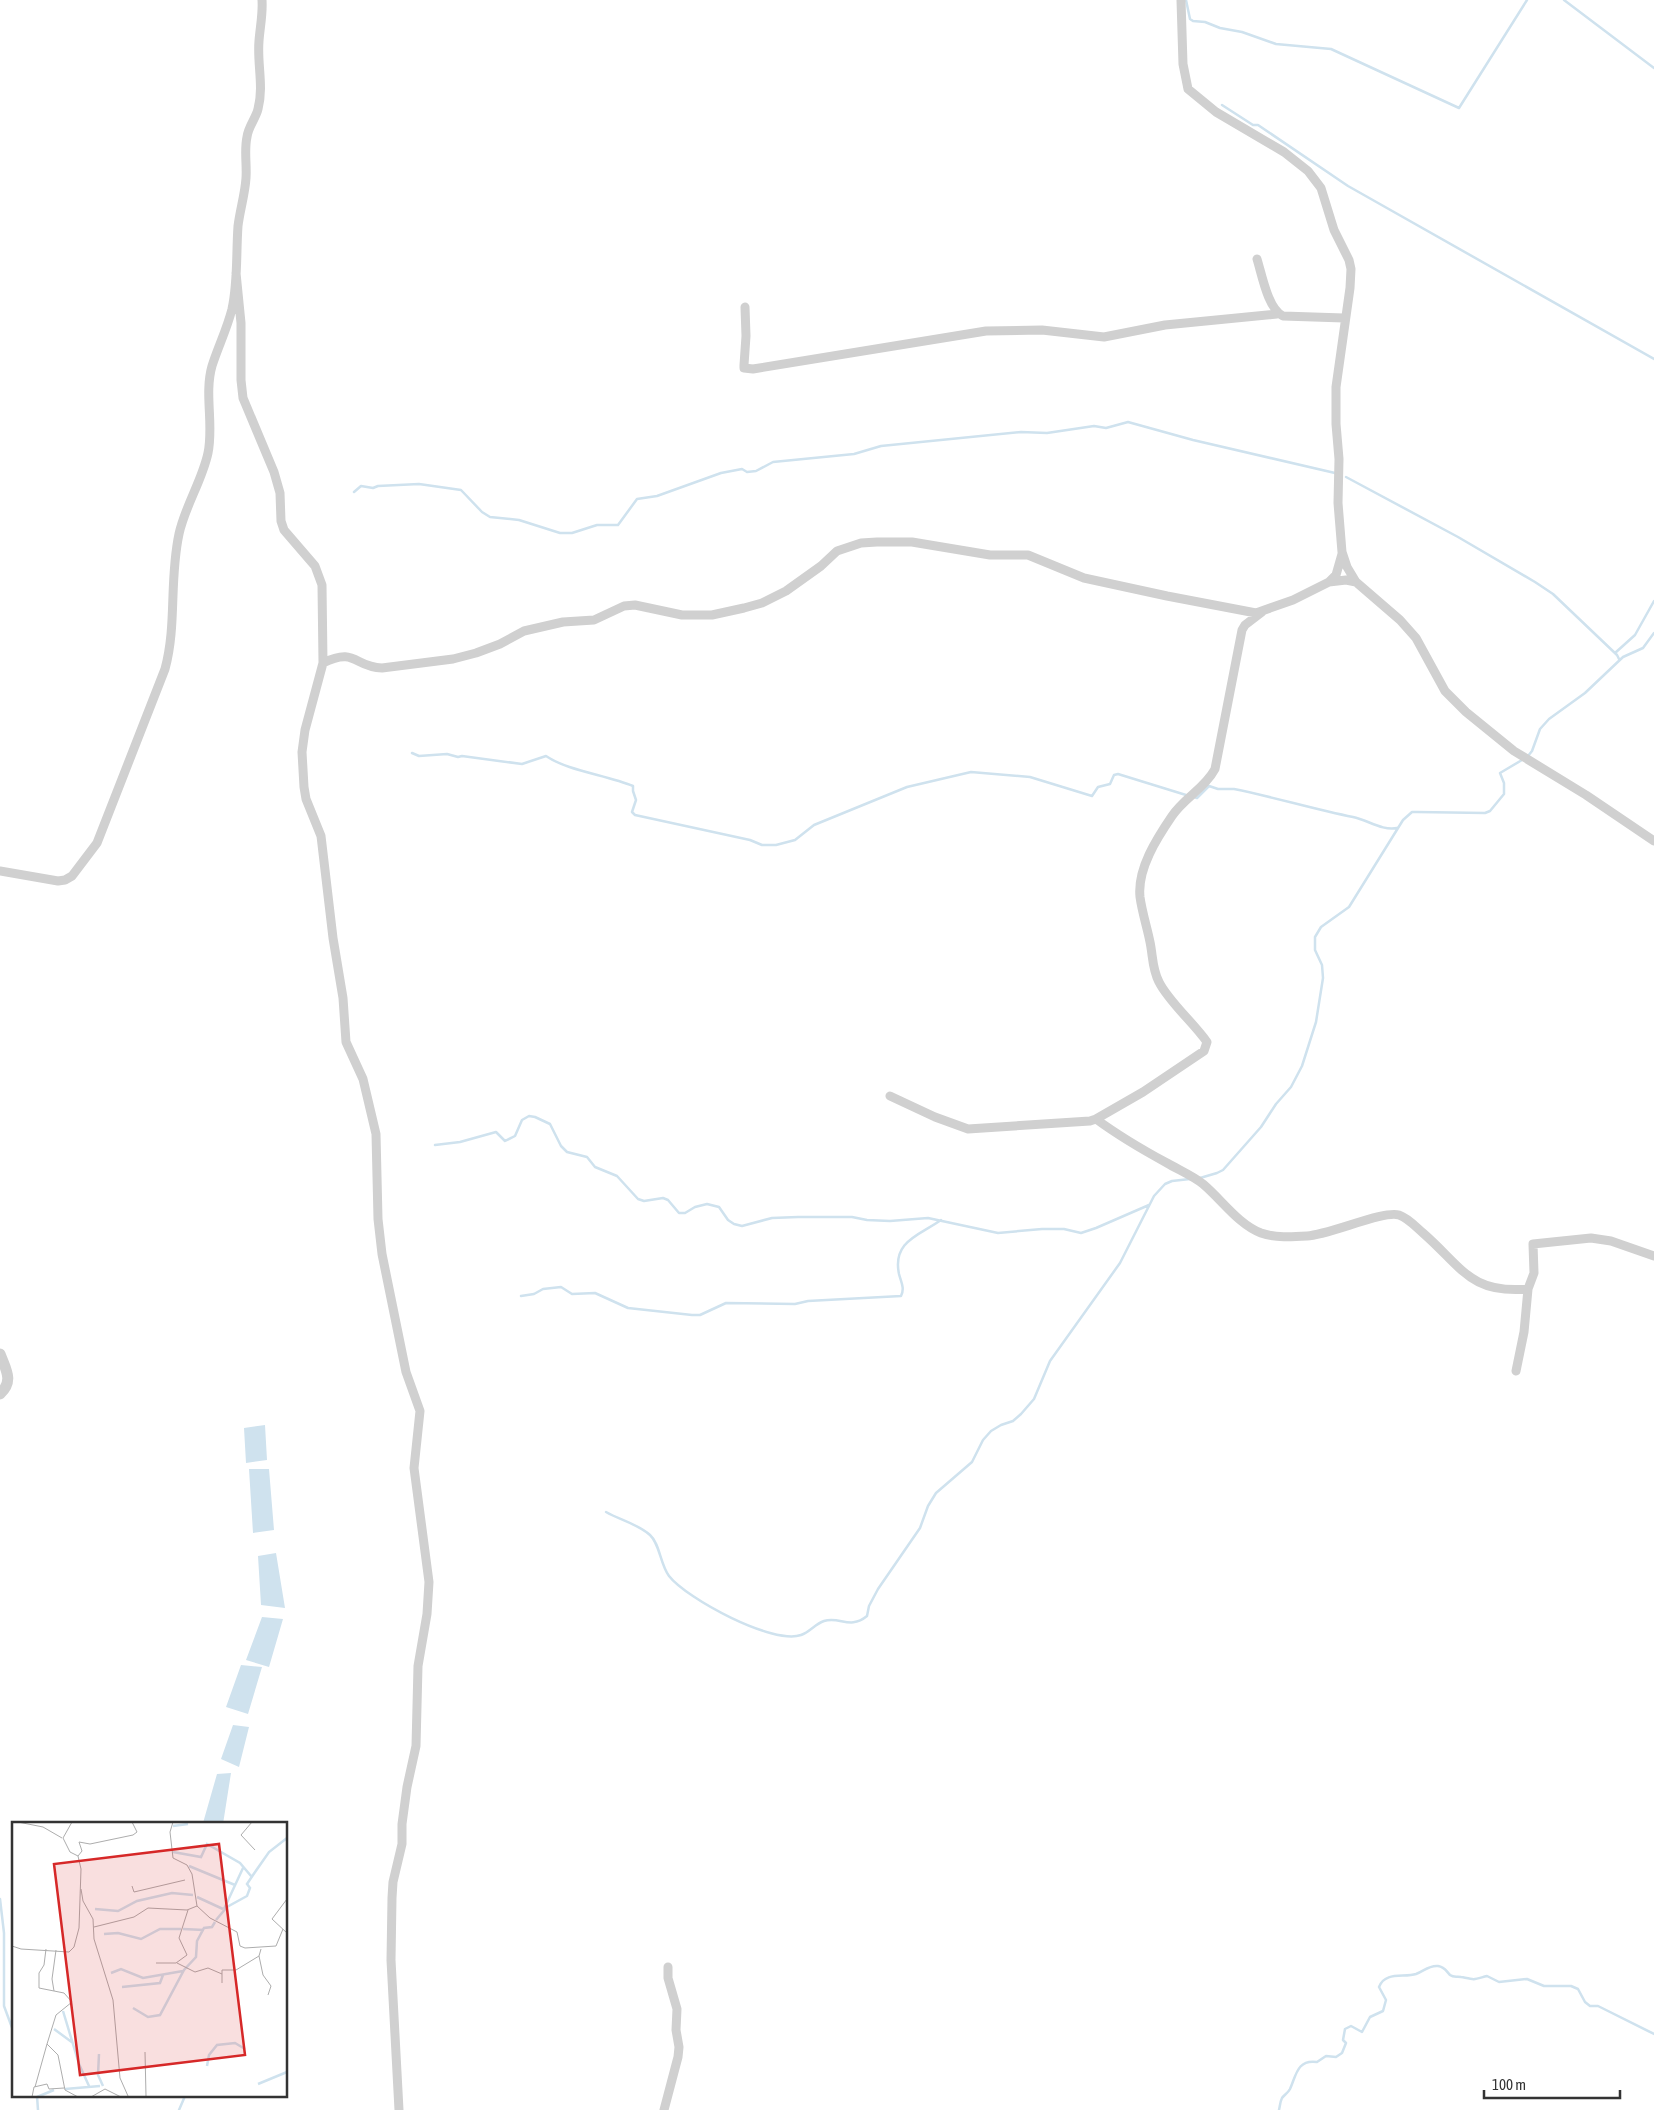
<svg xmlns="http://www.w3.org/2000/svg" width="1654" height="2110" font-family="'Asap Condensed',sans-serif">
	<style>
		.water { fill: #cfe2ee }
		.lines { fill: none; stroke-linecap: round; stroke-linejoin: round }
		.stream { stroke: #cfe2ee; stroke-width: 2.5 }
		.minor { stroke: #d0d0d0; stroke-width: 9 }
		.tertiary { stroke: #d0d0d0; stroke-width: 11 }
		.inset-river { fill: none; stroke: #cfe2ee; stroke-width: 2.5 }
		.inset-road { fill: none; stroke: #adadad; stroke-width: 1 }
		.view { fill: #d62828; fill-opacity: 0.15; stroke: #d62828; stroke-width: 2.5 }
		.inset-edge { fill: none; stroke: #333; stroke-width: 2.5 }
	</style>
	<rect width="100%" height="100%" fill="#fff"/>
	<path class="water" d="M265 1425 267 1460 246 1463 244 1428Z
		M249 1469H269L274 1530 253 1533Z
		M276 1553 285 1608 261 1605 258 1556Z
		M262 1617 283 1619 269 1667 246 1660Z
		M241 1665 262 1667 248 1714 226 1707Z
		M233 1725 249 1727 239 1767 221 1759Z
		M231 1773 223 1824 203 1823 217 1774Z"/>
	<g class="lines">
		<path class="stream" d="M1186 0 1190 19 1193 21 1205 22 1220 28 1242 32 1276 44 1331 49 1459 108 1527 0
			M1564 0 1654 68
			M1222 105 1253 125H1258L1348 186 1654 359
			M1346 477 1458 537 1535 582 1553 594 1617 655 1619 659
			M354 492 361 486 373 488 378 486 419 484 461 490 482 512 490 517 519 520 560 533H572L597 525H618L637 499 657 496 721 473 742 469 747 472 756 471 773 462 854 454 881 446 1021 432 1047 433 1094 426 1106 428 1128 422 1193 440 1335 473
			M1615 653 1635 635 1654 601
			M412 753 419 756 447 754 458 757 462 756 522 764 546 756C568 771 607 775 633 786V791L636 800 632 812 635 815 750 840 762 845H776L795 840 814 825 907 787 971 772 1030 777 1092 796 1098 787 1110 784 1114 775 1118 774 1186 795
			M1528 756 1532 751 1540 729 1549 719 1585 693 1623 657 1643 648 1654 633
			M1194 797 1197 798 1209 786 1218 789H1234C1274 797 1313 809 1353 817 1368 820 1382 831 1397 828
			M435 1145 460 1142 496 1132 505 1141 515 1136 522 1120 529 1116 535 1117 550 1124 561 1146 567 1152 587 1157 595 1167 617 1176 638 1199 644 1201 663 1198 668 1200 679 1213H685L695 1207 707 1204 719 1207 728 1220 734 1224 742 1226 772 1218 798 1217H852L867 1220 890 1221 928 1218 998 1233 1042 1229H1064L1081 1233 1096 1228 1149 1205
			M1200 1178 1217 1173 1223 1170 1261 1127 1276 1104 1291 1087 1302 1066 1316 1022 1323 978 1322 965 1315 950V937L1321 927 1349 907 1403 820 1412 812H1417L1485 813 1490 811 1504 794V783L1500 773 1522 760
			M521 1296 534 1294 543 1289 561 1287 572 1294 595 1293 628 1308 692 1315H700L726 1303 795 1304 808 1301 901 1296C905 1288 901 1282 899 1274 892 1241 920 1235 941 1220
			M606 1512C620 1520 638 1524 650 1535 660 1544 660 1564 669 1576 687 1599 773 1645 801 1635 810 1632 815 1624 824 1621 840 1616 850 1630 867 1616L869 1606 878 1589 920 1528 928 1506 936 1493 972 1462 983 1440 991 1431 1001 1425 1013 1421 1021 1414 1034 1399 1050 1361 1120 1263 1154 1196 1165 1184 1172 1181 1190 1179
			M0 1899 4 1933V2006L14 2033
			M37 2096 38 2110
			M179 2110 185 2096
			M1279 2110C1280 2106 1280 2102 1282 2098 1284 2095 1288 2093 1290 2089 1296 2076 1297 2059 1317 2062L1326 2056 1336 2057 1342 2053 1346 2043 1343 2040 1345 2029 1351 2026 1362 2032 1370 2017 1383 2011 1386 2000 1379 1987C1385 1971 1404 1978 1416 1974 1424 1971 1429 1965 1438 1966 1445 1967 1446 1971 1450 1975 1454 1978 1457 1976 1461 1977 1476 1980 1472 1980 1487 1976L1499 1982 1527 1979 1544 1986H1571L1578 1989 1585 2002 1590 2006H1598L1654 2034"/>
		<path class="minor" d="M1181 0 1183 64 1188 89 1216 112 1284 152 1308 171 1321 188 1334 230 1349 260 1351 269 1350 288 1336 387V424L1339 459 1338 503 1342 552 1347 567 1356 582 1400 620 1416 638 1445 691 1466 712 1514 751 1586 795 1654 841
			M1257 259C1262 275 1268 309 1283 316L1344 318
			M236 273 241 323V380L243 398 274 472 280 493 281 521 284 530 315 566 322 585 323 663 305 730 302 752 304 787 306 799 321 836 333 938 343 998 346 1042 363 1079 376 1134 378 1219 382 1254 406 1372 420 1411 414 1468 429 1582 427 1614 418 1666 416 1746 407 1787 402 1824V1844L393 1882 392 1898 391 1960 399 2110
			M745 307 746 336 744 365V368L753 369 986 331 1042 330 1104 337 1165 325 1277 314
			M1329 582 1336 575 1342 554
			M323 663C356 647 354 667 382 668L453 659 476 653 500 644 524 631 563 622 594 620 624 606 635 605 682 615H712L744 608 762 603 786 591 821 566 837 551 861 543 877 542H912L990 555H1028L1084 578 1167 596 1256 613 1293 600 1329 582 1346 580 1356 582
			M0 871 58 881 65 880 72 876 97 843 165 669C177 625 169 580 179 534 185 506 202 481 208 453 214 425 204 394 212 366 218 347 227 329 232 309 238 282 236 254 238 226 240 210 245 194 246 178 247 164 244 150 247 137 248 127 256 118 258 109 264 86 257 64 259 41 260 27 263 14 262 0
			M890 1096 935 1117 968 1129 1090 1121 1096 1119 1143 1092 1204 1051 1207 1042C1193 1022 1169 1002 1159 982 1152 969 1153 956 1150 942 1147 927 1142 912 1140 897 1137 869 1157 838 1172 816 1184 798 1205 788 1215 769L1242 630 1245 625 1262 612
			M1096 1119C1119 1136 1143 1150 1167 1163 1179 1170 1193 1176 1203 1184 1222 1200 1238 1224 1261 1233 1275 1238 1292 1237 1307 1236 1329 1235 1384 1210 1399 1215 1408 1218 1416 1227 1423 1233 1462 1267 1470 1294 1528 1289
			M1516 1371 1524 1332 1528 1289 1534 1273 1533 1244 1591 1238 1611 1241 1654 1256
			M664 2110 678 2057 679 2047 676 2030 677 2009 668 1978V1967"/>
		<path class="tertiary" d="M0 1354C6 1370 14 1381 0 1394"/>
	</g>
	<g transform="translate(12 1822)">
		<rect width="275" height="275" fill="#fff"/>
		<path class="inset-river" d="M161 4 176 2M161 30 189 35 195 22 228 41 239 54M177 44 223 63M185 75 211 87M83 87 106 89 125 79 160 71 181 73M212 87 231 46M204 98 215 85 235 74 238 66 235 62 241 53 257 30 275 16M171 107 192 108M92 112 106 111 129 117 148 107H169M99 151 109 147 131 156 171 149M110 165 148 161 151 153M121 186 136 195 148 193 172 148 184 135 185 119 192 106 200 105 203 100M51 189 67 242 77 264M42 207 61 221M87 232 86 253 91 264M195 244 197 233 205 223 223 221 233 227M246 262 275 250M53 267 88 264M25 275 42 268"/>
		<path class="inset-road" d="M6 0 31 5 50 16M161 0 158 10 161 36 175 43 180 52 185 84 198 96 225 110 228 124 233 126 264 124 271 107M240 0 229 13 243 28M66 34 70 29 67 20 78 22 121 13 125 10 120 0M120 64 122 70 173 58M69 67 71 79 81 97 82 117 101 178 108 256 116 274M275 77 260 97 275 111M82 105 122 95 136 86 175 88 185 84M0 124 9 127 57 130 62 125 67 106 69 47 66 34 58 30 51 16 60 0M34 127 32 143 27 151V166L52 171 60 180 44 193 35 222 46 233 53 268 66 275M247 134 251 153 259 164 256 173M144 141H164L175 133 167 116 176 88M165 141 183 150 196 146 210 152M210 161V148H224L247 134 249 127M42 169 40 157 44 128M133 230 134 274M23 265 35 222M20 275 22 265 35 262 37 267 52 266M79 275 93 267 109 275M114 275H134"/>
		<path class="view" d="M207 22 233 233 68 253 42 42Z"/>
		<rect width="275" height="275" class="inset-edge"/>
	</g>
	<path d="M1484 2090v8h136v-8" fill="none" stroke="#333333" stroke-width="2.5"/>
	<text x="1492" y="2090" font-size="15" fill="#333333" stroke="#ffffff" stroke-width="4" paint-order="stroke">100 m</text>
</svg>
